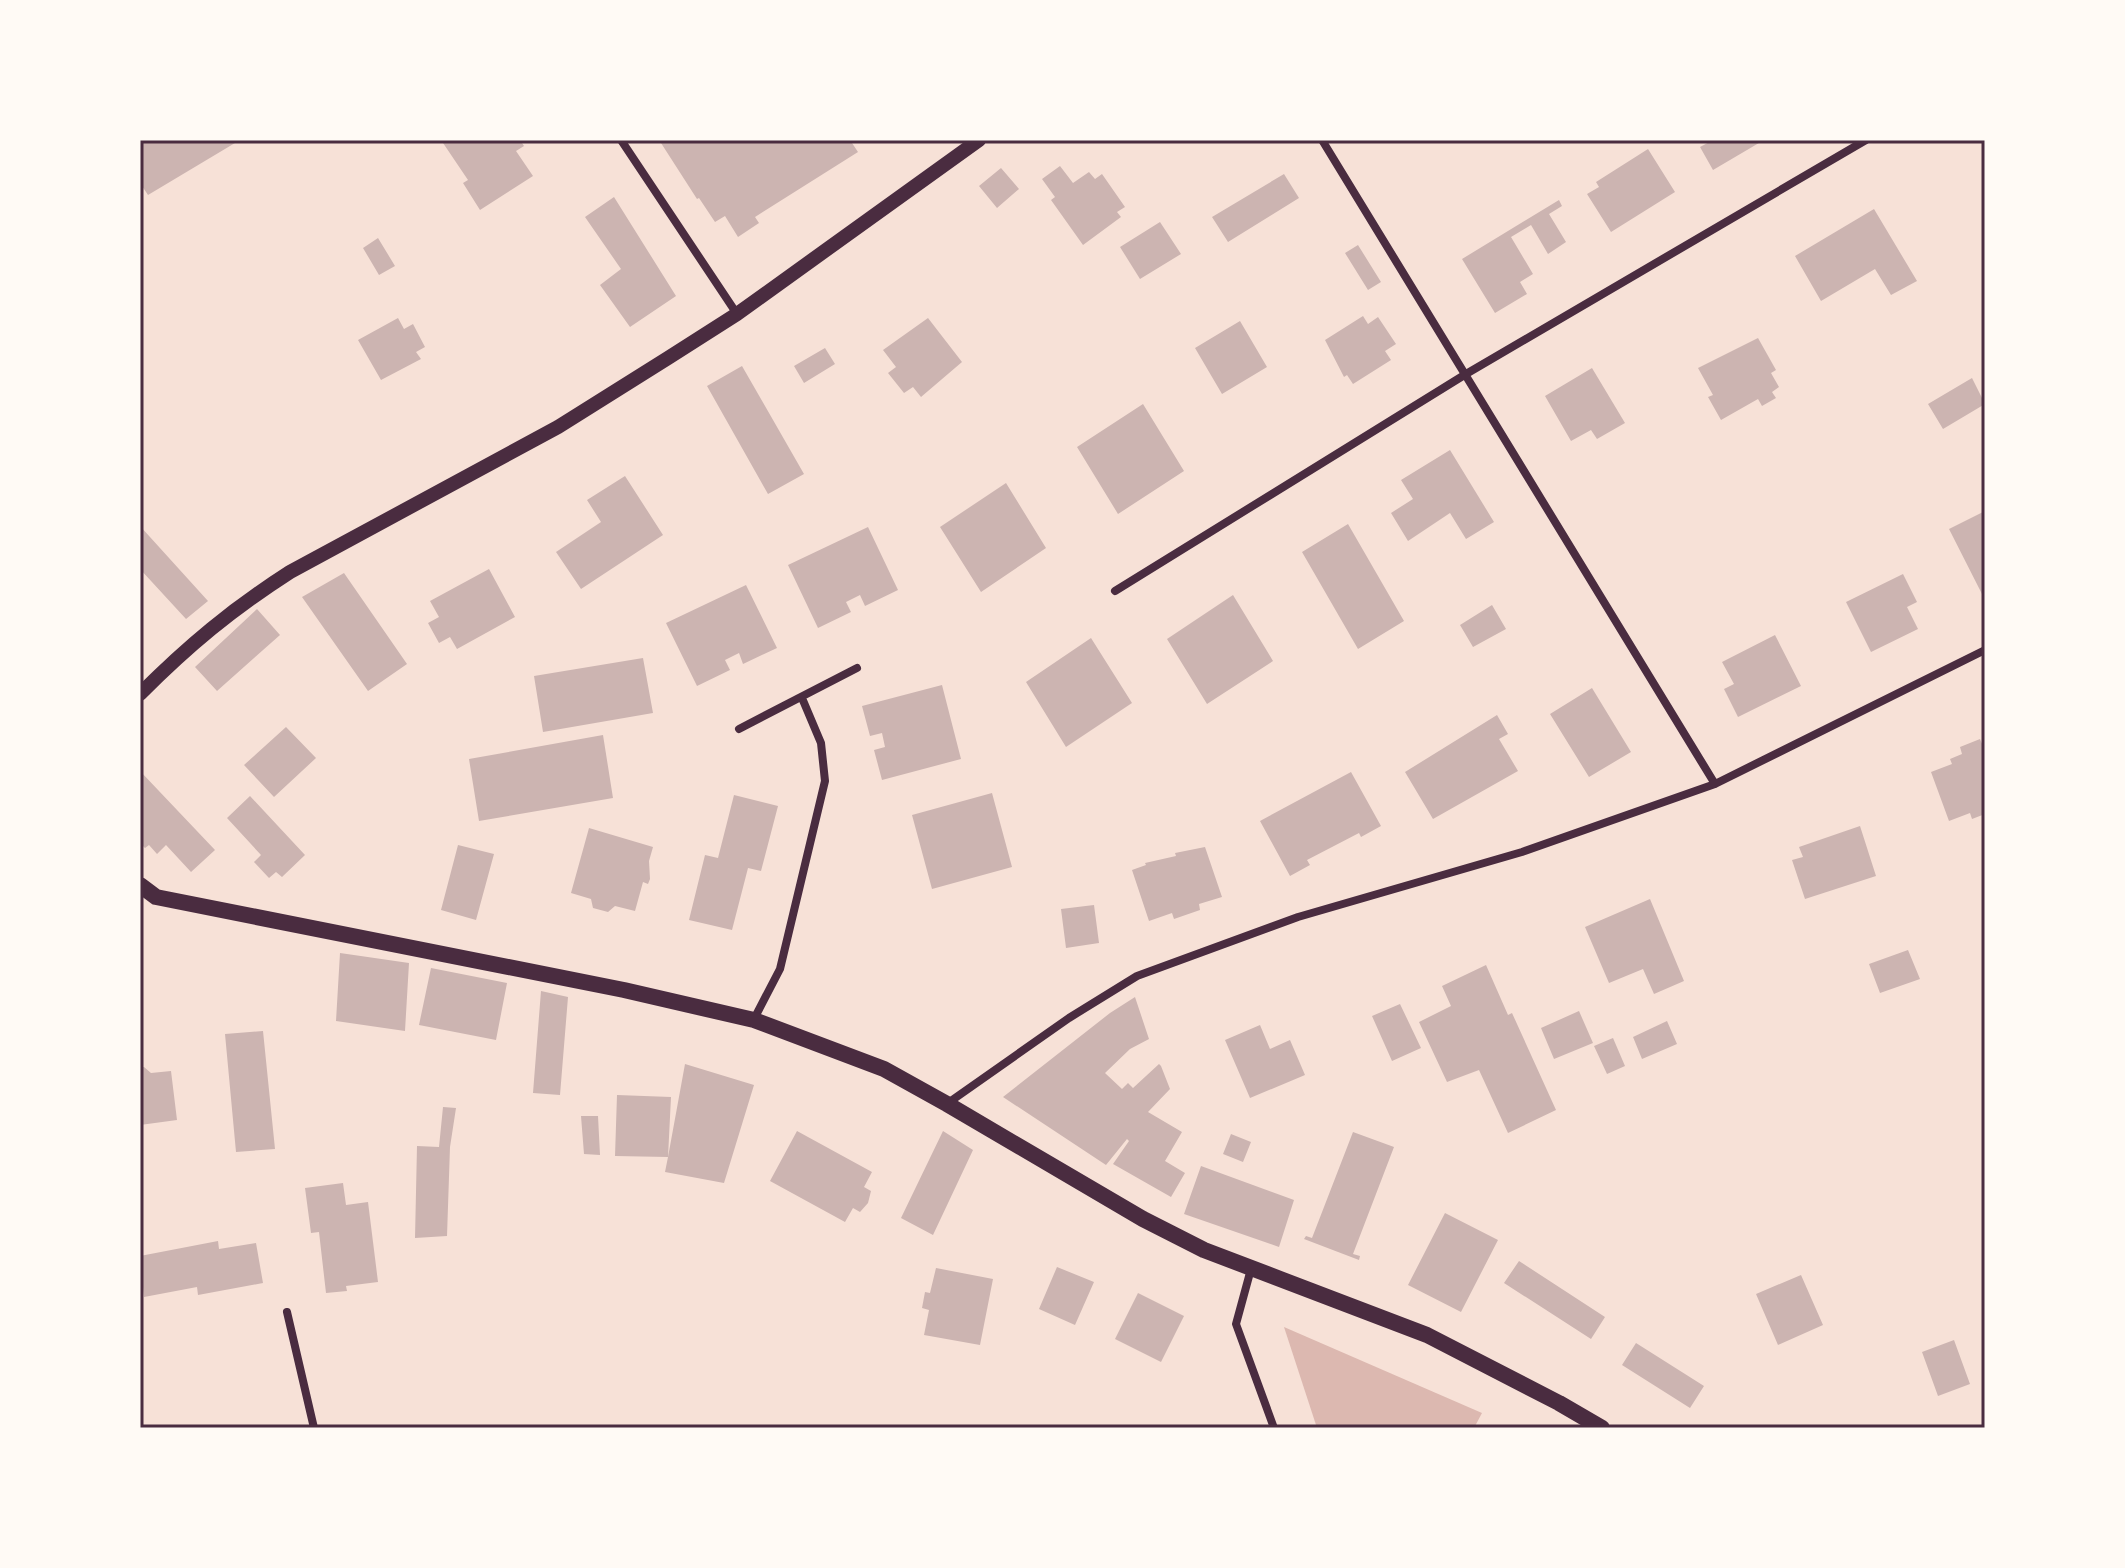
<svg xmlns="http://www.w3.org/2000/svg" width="2125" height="1568" font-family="Cabin,sans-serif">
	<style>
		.water { fill: #dcb8b0 }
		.building { fill: #ccb4b1 }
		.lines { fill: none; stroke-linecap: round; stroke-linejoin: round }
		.minor { stroke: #4a2c40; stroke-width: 8 }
		.tertiary { stroke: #4a2c40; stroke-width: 14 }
		.secondary { stroke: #4a2c40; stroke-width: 16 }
		.neatline { fill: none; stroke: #4a2c40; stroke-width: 3 }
	</style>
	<rect width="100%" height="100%" fill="#f7e1d7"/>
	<path class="water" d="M1284 1327 1482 1413 1474 1428H1317Z"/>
	<path class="building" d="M140 140H240L148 195 140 183Z
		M441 140H520L524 146 516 151 533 176 480 210 463 183 468 180Z
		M666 140H850L858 152 755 217 759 223 738 237 725 216 715 222 699 198 697 199 661 143Z
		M1713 140H1764L1713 170 1700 147Z
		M1648 149 1675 192 1611 232 1587 194 1599 187 1596 182Z
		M1060 166 1073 183 1089 172 1095 179 1102 174 1125 207 1117 212 1121 217 1083 245 1051 200 1055 197 1042 179Z
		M1001 168 1019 189 997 208 979 186Z
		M1284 174 1299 198 1228 242 1212 217Z
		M614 197 676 296 630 327 600 285 621 269 585 217Z
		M1559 200 1562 206 1549 214 1566 242 1548 254 1531 225 1511 237 1533 274 1520 282 1527 294 1495 313 1462 259Z
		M1874 209 1917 281 1891 295 1875 269 1821 301 1795 256Z
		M1160 222 1181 254 1140 279 1120 247Z
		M378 238 395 266 379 275 363 248Z
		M1358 245 1381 282 1368 290 1345 253Z
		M1363 316 1368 324 1378 317 1396 344 1385 351 1391 360 1353 384 1347 375 1344 377 1325 340Z
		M398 318 404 329 413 324 425 347 416 352 421 359 381 380 358 340Z
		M928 318 962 362 921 397 913 387 904 393 888 373 896 367 883 350Z
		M1240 321 1267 367 1222 394 1195 348Z
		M1758 338 1776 370 1771 373 1779 387 1772 392 1776 398 1762 406 1758 399 1721 420 1708 397 1713 395 1698 368Z
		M825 348 835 364 804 383 794 366Z
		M742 366 804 474 768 494 707 386Z
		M1592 368 1625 423 1597 439 1591 430 1571 441 1545 396Z
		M1972 378 1985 404 1943 429 1928 404Z
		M1143 404 1184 471 1118 514 1077 447Z
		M1450 450 1494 522 1466 539 1450 513 1408 541 1391 513 1413 499 1401 480Z
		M625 476 663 535 581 589 556 552 601 522 587 500Z
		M1006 483 1046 548 981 592 940 527Z
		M1985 511V595L1983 596 1949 529Z
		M1348 524 1404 621 1358 649 1302 552Z
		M140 526 208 601 186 619 140 569Z
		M868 527 898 590 865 606 860 595 846 602 851 612 818 628 788 565Z
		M489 569 515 617 457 649 450 637 439 643 428 623 439 617 430 601Z
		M344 573 407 664 368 691 302 597Z
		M1903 574 1917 602 1907 607 1918 629 1871 652 1846 602Z
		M746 585 777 648 743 664 739 653 725 660 730 670 697 686 666 623Z
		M1233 595 1273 661 1207 704 1167 639Z
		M1492 605 1506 629 1473 647 1460 625Z
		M257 609 280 635 217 691 195 667Z
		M1775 635 1801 686 1738 717 1724 689 1734 684 1722 662Z
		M1091 638 1132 703 1066 747 1026 682Z
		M643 658 653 713 543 732 534 676Z
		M942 685 961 759 882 780 874 750 885 747 882 733 870 736 862 706Z
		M1592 688 1631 752 1589 777 1550 714Z
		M1497 715 1508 734 1499 739 1518 771 1433 819 1405 772Z
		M286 727 316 758 274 797 244 765Z
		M603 735 613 798 479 821 469 759Z
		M1980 739 1985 751V814L1972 819 1970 813 1949 821 1931 772 1952 764 1950 759 1962 754 1960 747Z
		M140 771 215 850 191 872 166 845 157 854 149 845 145 848 140 843Z
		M1351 772 1381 826 1361 837 1359 833 1307 860 1310 865 1290 876 1260 821Z
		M992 793 1012 867 932 889 912 815Z
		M734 795 778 806 761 871 748 868 732 930 689 920 705 855 718 858Z
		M250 796 305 855 282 877 276 872 269 878 254 862 261 855 227 818Z
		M1860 826 1876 876 1805 899 1792 860 1803 857 1799 847Z
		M589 828 653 847 649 861 650 879 648 884 643 882 635 911 615 906 608 912 593 908 591 899 571 893Z
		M458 845 494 854 476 920 441 910Z
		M1205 847 1222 897 1199 904 1200 910 1174 919 1172 913 1149 921 1132 870 1146 865 1145 863 1176 856 1175 853Z
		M1650 899 1684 981 1654 994 1643 969 1609 983 1585 927Z
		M1094 905 1099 943 1066 948 1061 909Z
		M1908 950 1920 979 1880 993 1869 964Z
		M340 953 409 963 405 1031 336 1021Z
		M1486 965 1508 1015 1512 1013 1556 1110 1508 1133 1479 1070 1447 1082 1419 1022 1451 1006 1442 986Z
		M431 968 507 983 496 1040 419 1025Z
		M541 991 568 997 560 1095 533 1093Z
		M1135 997 1149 1039 1130 1049 1105 1073 1122 1089 1128 1083 1133 1088 1159 1064 1161 1066 1170 1089 1148 1112 1182 1132 1165 1161 1185 1173 1171 1197 1113 1164 1129 1141 1127 1139 1106 1165 1003 1097 1110 1013Z
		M1400 1004 1421 1048 1392 1061 1372 1016Z
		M1579 1011 1593 1043 1554 1059 1541 1028Z
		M1667 1021 1677 1044 1642 1059 1633 1037Z
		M1260 1025 1270 1049 1290 1040 1305 1075 1250 1098 1225 1040Z
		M263 1031 275 1149 236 1152 225 1034Z
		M1613 1038 1625 1066 1607 1074 1594 1046Z
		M685 1064 754 1085 724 1183 665 1172 668 1157 615 1156 617 1095 671 1097 668 1157Z
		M140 1067H144L151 1073 171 1071 177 1120 140 1125Z
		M443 1107 456 1108 450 1147 447 1236 415 1238 417 1146 439 1147Z
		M581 1116H598L600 1155 584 1154Z
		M797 1131 872 1172 864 1187 871 1191 868 1203 860 1212 853 1208 845 1222 770 1181Z
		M943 1131 973 1150 933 1235 901 1218Z
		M1353 1132 1394 1147 1353 1254 1360 1256 1359 1260 1304 1239 1306 1236 1312 1238Z
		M1231 1134 1251 1142 1243 1162 1223 1154Z
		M1201 1166 1294 1200 1279 1247 1184 1214Z
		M343 1183 346 1205 368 1202 378 1282 346 1286 347 1291 326 1293 319 1232 311 1233 305 1188Z
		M1445 1213 1498 1240 1461 1312 1408 1285Z
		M218 1241 219 1249 256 1243 263 1283 198 1295 197 1287 144 1297 140 1256Z
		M1519 1261 1605 1317 1591 1339 1504 1283Z
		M1057 1267 1094 1282 1075 1325 1039 1309Z
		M936 1268 993 1279 980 1345 924 1335 929 1310 922 1308 925 1292 930 1293Z
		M1801 1275 1823 1325 1778 1345 1756 1294Z
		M1138 1293 1184 1316 1161 1362 1115 1339Z
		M1954 1340 1970 1384 1938 1396 1922 1352Z
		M1636 1343 1704 1386 1690 1408 1622 1365Z"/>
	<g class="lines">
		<path class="minor" d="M621 140 737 314
			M1322 140 1715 784
			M1115 591 1466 374 1866 140
			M739 729 857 668
			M754 1019 780 969 825 781 821 743 802 698
			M948 1103 1069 1018 1137 976 1298 917 1522 852 1715 784 1985 650
			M1251 1269 1236 1324 1274 1428
			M287 1312 314 1428"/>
		<path class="tertiary" d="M140 694C189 645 231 610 290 572L558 427 668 358 737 314 979 140"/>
		<path class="secondary" d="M140 885 156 897 624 990 754 1020 884 1069 947 1104 1143 1219 1204 1250 1427 1335 1559 1403 1602 1428"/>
	</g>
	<rect width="2125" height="1568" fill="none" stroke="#fffaf5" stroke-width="284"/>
	<rect x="142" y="142" width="1841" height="1284" class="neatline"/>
</svg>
